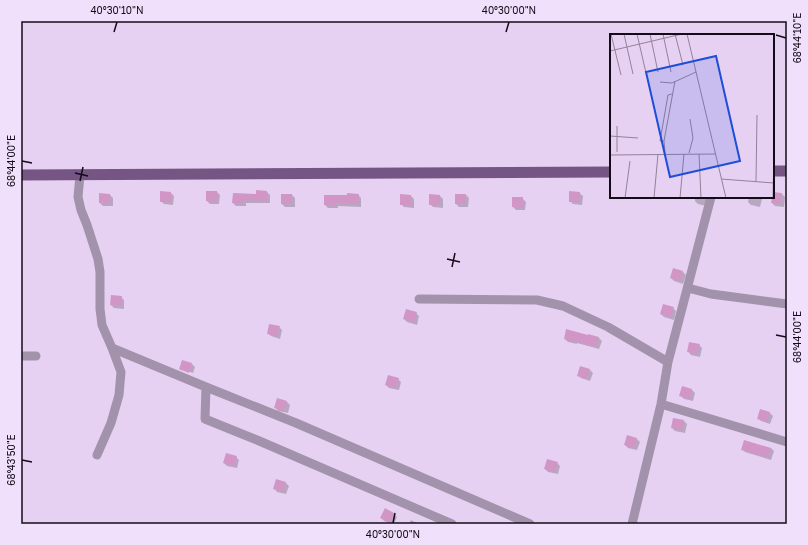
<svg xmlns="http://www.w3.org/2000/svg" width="808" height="545" font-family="'Golos Text',sans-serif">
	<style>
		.shadow { fill: #0003 }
		.building { fill: #d296c6 }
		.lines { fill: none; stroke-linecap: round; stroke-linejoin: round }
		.minor { stroke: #a392ac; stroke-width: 9 }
		.major { stroke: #745584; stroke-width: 11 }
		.ticks { fill: none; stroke: #130c17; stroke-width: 1.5 }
		.inset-road { fill: none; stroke: #92829a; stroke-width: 1 }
		.view { fill: #1d4ed8; fill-opacity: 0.15; stroke: #1d4ed8; stroke-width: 2 }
		.inset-edge { fill: none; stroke: #130c17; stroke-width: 2 }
		.neatline { fill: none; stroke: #130c17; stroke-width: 1.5 }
		.ticks-label { font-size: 10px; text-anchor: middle; fill: #130c17 }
	</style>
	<rect width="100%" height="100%" fill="#e7d1f2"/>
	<path class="shadow" d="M217 192 220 195 219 204H210L207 201Z
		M267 192 270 195V203H246V206H236L233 203Z
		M171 193 174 196 173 205 164 204 161 201Z
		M579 193 583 196 582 205 573 204 570 201Z
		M773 193 782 194 785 197 784 207 775 206 772 203Z
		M110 195 113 198V206H103L100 203Z
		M292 195 295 198V207H285L282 204Z
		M358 195 361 198V207L338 206V208H328L325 205 348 196Z
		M466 195 469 198 468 207H459L456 204Z
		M411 196 414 199V208L404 207 401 204Z
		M440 196 443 199V208L433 207 430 204Z
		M695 197H708L706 206 698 204 695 201Z
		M749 197H760L762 199 760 207 751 205 748 202Z
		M522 198 526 202 525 210H516L513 207Z
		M683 272 686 275 683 284 674 281 671 278Z
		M121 297 124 300V309L114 308 111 305Z
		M673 308 676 311 674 320 664 317 661 314Z
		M416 313 419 316 417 325 407 322 404 319Z
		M279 327 282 330 280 339 271 336 268 333Z
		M599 338 602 341 599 349 577 343V344L568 342 565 339Z
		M699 345 702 348 700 357 691 355 688 351Z
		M192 364 195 367 193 373 182 369V371L180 369Z
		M590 370 593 373 590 381 581 378 578 375Z
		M398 379 401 382 399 390 389 388 386 385Z
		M692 390 695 393 693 401 684 399 681 396Z
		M278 399 287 402 290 405 288 413 278 411 275 407Z
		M770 413 773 416 770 424 761 421 758 418Z
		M684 421 687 424 685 433 675 431 672 428Z
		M627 436 637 439 640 442 637 450 628 448 625 445Z
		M771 448 774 451 771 460 745 452 742 449Z
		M236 457 239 460 237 468 227 466 224 463Z
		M557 463 560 466 558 474 548 472 545 469Z
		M277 480 286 483 289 486 286 494 277 492 274 488Z
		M385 510 394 514 397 517 394 524H391L384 521 381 517Z
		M411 520 419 524H409Z"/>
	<path class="building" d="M256 190 267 191V201L244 200 243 204 232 203 233 193 256 194Z
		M160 191 171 192V202H160Z
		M206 191H217V201H206Z
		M569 191 580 192V202H569Z
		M773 192 782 193 781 204 771 203 772 197H773Z
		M99 193 110 194V204L99 203Z
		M347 193 359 194 358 204 335 203V205H324V195H347Z
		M281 194H292V204H281Z
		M400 194 411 195V205H400Z
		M429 194 440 195V205H429Z
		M455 194H466V204H455Z
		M512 197H523V208L512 207Z
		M673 268 683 271 680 281 670 278Z
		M111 295 122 296 121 306 110 305Z
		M663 304 674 307 671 317 660 314Z
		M406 309 417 312 414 322 403 319Z
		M269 324 280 326 277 336 267 334Z
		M566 329 588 335V334L599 337 596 347 574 341V342L564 339Z
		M689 342 700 344 697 354 687 352Z
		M182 360 192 363 189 373 179 369Z
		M580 366 590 369 587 379 577 376Z
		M388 375 399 378 396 388 385 385Z
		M682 386 692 389 690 399 679 396Z
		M277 398 287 401 284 411 274 408Z
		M760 409 770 412 767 422 757 419Z
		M673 418 684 420 682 430 671 428Z
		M627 435 637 438 634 448 624 445Z
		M744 440 771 448 768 457 741 450Z
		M226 453 237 456 234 466 223 463Z
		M547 459 558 462 555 472 544 469Z
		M276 479 286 482 283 492 273 489Z
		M385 508 394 513 390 523 380 518Z"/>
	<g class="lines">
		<path class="minor" d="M80 175 78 197 81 210 87 225 98 259 100 272V309L102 325 112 348 121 372 119 395 111 423 97 455
			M688 288 711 294 787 304
			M419 299 537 300 563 306 608 327 668 362
			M112 348 206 387 296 423 530 524
			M21 356H36
			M206 387 205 419 257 440 452 524
			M661 404 787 442
			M632 524 661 404 668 362 711 197"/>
		<path class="major" d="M773 171H787
			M21 175 611 172"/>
	</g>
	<path class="ticks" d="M114 32 117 22M506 32 509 22M776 35 786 38M22 161 32 163M75 173 88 176M80 181 83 167M447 259 460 262M452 267 455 253M776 335 786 337M22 460 32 462M393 523 395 513"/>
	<g transform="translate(610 34)">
		<rect width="164" height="164" fill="#e7d1f2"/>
		<path class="inset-road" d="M1 0 11 41M14 0 23 40M27 0 36 39M40 0 48 38M53 0 61 38M65 0 73 31M77 0 116 164M0 17 72 0M50 48 62 49 86 38M0 102 28 104M54 107 65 47M7 118V92M55 119 54 107H50L58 61 62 60M79 119 83 104 80 85M89 120 91 164M0 121 105 120M111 145 164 149M146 147 147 81M15 164 20 127M44 164 48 120M70 164 74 120M163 164 164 113"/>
		<path class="view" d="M106 22 130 127 60 143 36 38Z"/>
		<rect width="164" height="164" class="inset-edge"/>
	</g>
	<rect width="808" height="545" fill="none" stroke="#f1e0fb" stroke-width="44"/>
	<rect x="22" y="22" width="764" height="501" class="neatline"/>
	<g class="ticks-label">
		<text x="117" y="14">40°30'10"N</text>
		<text x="509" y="14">40°30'00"N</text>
		<text transform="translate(797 38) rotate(-90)" y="4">68°44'10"E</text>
		<text transform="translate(11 161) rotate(-90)" y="4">68°44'00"E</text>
		<text transform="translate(797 337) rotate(-90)" y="4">68°44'00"E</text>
		<text transform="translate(11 460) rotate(-90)" y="4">68°43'50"E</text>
		<text x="393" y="538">40°30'00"N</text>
	</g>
</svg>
